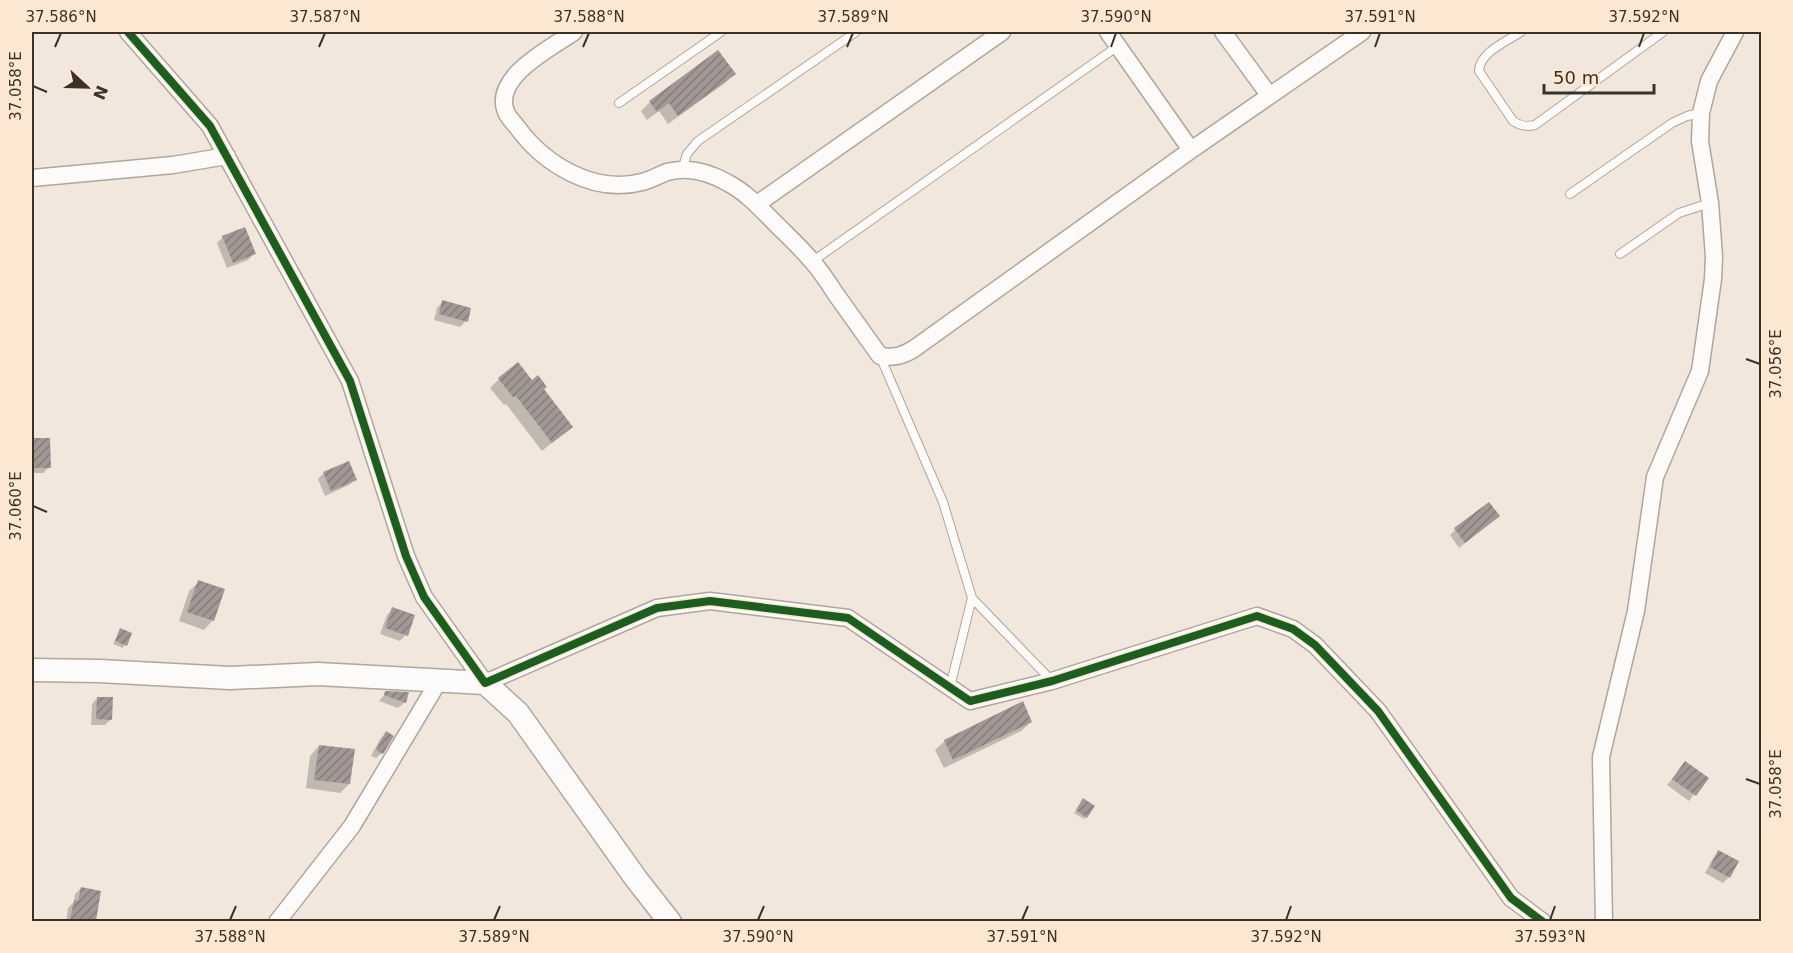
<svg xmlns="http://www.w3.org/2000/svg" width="1793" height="953" font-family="'DejaVu Sans',sans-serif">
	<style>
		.shadow { fill: #0003 }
		.building { fill: url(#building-hatch) }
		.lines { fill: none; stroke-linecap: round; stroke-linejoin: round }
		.lane-casing { stroke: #afa69c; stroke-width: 10 }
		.street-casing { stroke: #afa69c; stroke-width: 19 }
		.secondary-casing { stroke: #afa69c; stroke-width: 25 }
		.lane { stroke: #fdfbfa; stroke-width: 8 }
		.street { stroke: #fdfbfa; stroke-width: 16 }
		.secondary { stroke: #fdfbfa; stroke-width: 22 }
		.cycleway-casing { stroke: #fce8d2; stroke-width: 11 }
		.cycleway { stroke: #1b5e20; stroke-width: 8 }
		.ticks { fill: none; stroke: #3b3227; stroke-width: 2 }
		.neatline { fill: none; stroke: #3b3227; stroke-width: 2 }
		.ticks-label { font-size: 15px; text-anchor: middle; fill: #3b3227 }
	</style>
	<defs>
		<pattern id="building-hatch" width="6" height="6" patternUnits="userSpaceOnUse" patternTransform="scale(1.5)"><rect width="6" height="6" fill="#a29794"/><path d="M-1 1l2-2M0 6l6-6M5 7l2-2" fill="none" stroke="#857c79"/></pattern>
	</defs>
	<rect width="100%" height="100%" fill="#f2e7dc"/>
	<path class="shadow" d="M734 74 725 83 668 124 659 111 647 120 641 111 650 102Z
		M223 237 254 254 248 260 227 268 217 243Z
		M443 302 466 321 460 327 434 320 437 308Z
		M499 379 531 382 542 390 571 427 542 451 506 404 504 405 490 388Z
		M32 439H49V467L43 473H32Z
		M324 473 355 479 349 485 325 496 318 479Z
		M1498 516 1459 548 1450 535 1455 530Z
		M199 582 213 620 204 630 179 621 189 591Z
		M393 609 406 635 400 641 380 634 387 615Z
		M121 630 130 634 123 648 113 644Z
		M386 693 407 694 404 703 398 708 379 701Z
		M97 698 111 719 105 725H91L92 704Z
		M1031 722 1021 731 944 768 935 750 945 741Z
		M386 733 382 753 376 758 371 756 380 739Z
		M319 746 349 784 340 793 306 788 310 756Z
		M1685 763 1707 778 1689 801 1667 785Z
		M1081 803 1086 817 1084 819 1074 813Z
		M1719 852 1729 877 1723 883 1705 873 1713 858Z
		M81 888 100 892 94 922H66L68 908 74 902 75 894Z"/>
	<path class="building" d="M718 50 736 74 678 116 669 103 657 112 649 101Z
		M245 227 256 254 233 263 222 236Z
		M442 300 471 308 468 322 439 314Z
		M518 362 532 380 538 375 547 387 544 389 573 427 552 443 516 396 513 397 498 378Z
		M32 438H50L51 468H32Z
		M349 461 357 480 331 491 323 472Z
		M1489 502 1500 516 1465 543 1454 528Z
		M198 580 225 589 214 621 187 612Z
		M392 607 415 615 408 636 385 628Z
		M120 628 132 633 127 646 115 641Z
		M385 691 409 692 406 703 384 695Z
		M97 697H113L112 720 96 719Z
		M1023 701 1032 722 953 760 944 740Z
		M386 731 394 736 383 754 376 750Z
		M319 745 355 749 350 784 314 780Z
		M1685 761 1709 778 1696 796 1672 779Z
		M1083 798 1095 806 1087 818 1076 810Z
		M1718 850 1739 861 1730 878 1710 867Z
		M81 887 101 891 96 921 70 920 74 900 78 901Z"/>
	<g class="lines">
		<g class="lane-casing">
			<path id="lane" d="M1521 32C1507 41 1479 53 1479 71L1513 121C1520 126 1526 127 1535 125L1663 32
				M619 103 721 32
				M682 170 687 154 698 141 856 32
				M1570 194 1672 123 1687 116 1701 113
				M1620 254 1679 213 1710 203
				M813 261 1118 46
				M880 356 943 502 972 598
				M950 687 972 598 1052 681"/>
		</g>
		<g class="street-casing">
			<path id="street" d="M128 32 210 126 350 381 406 556 424 597 485 683 657 608 710 601 848 618 970 701 1052 681 1257 616 1293 629 1315 645 1378 711 1511 898 1543 922
				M574 32C551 48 492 77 506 112 508 117 513 122 517 127 544 164 594 195 642 182 651 180 659 175 667 172 689 166 709 172 728 183 747 193 761 209 776 224 788 236 800 247 811 260 820 270 828 282 835 293 850 314 865 335 880 356 894 358 903 356 915 348L1191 150 1362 32
				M1108 32 1191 150
				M1223 32 1269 95
				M32 178 173 165 227 156
				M757 204 1002 32
				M277 922 352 826 440 679
				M1604 922 1601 757 1636 611 1655 477 1700 371 1713 279 1714 257 1710 203 1700 141 1701 113 1709 81 1735 32"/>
		</g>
		<g class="secondary-casing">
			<path id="secondary" d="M32 670 99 671 230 678 318 674 485 683 518 713 637 880 670 922"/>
		</g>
		<use href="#lane" class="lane"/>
		<use href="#street" class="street"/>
		<use href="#secondary" class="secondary"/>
		<g class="cycleway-casing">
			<path id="cycleway" d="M128 32 210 126 350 381 406 556 424 597 485 683 657 608 710 601 848 618 970 701 1052 681 1257 616 1293 629 1315 645 1378 711 1511 898 1543 922"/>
		</g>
		<use href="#cycleway" class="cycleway"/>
	</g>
	<path class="ticks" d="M55 47 61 33M319 47 325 33M583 47 589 33M847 47 853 33M1111 47 1116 33M1375 47 1380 33M1639 47 1644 33M33 86 47 92M1746 359 1760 364M33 506 47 512M1746 779 1760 784M230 920 236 906M494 920 500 906M758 920 764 906M1022 920 1028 906M1286 920 1291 906M1550 920 1555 906"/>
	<rect width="1793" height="953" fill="none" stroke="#fce8d2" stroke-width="66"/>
	<g transform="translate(87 87) rotate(112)" stroke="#fce8d2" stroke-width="4.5" paint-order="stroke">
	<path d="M0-4.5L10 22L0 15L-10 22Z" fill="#3b3227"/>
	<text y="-9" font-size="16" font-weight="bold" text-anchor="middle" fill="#3b3227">N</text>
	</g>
	<path d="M1544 84v9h110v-9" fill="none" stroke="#3b3227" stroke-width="3"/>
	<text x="1553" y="84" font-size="18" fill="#3b3227" stroke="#fce8d2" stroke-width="4.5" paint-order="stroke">50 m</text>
	<rect x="33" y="33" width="1727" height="887" class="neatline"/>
	<g class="ticks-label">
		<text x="61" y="22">37.586°N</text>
		<text x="325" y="22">37.587°N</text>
		<text x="589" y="22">37.588°N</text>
		<text x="853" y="22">37.589°N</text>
		<text x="1116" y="22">37.590°N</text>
		<text x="1380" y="22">37.591°N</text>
		<text x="1644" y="22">37.592°N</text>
		<text transform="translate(16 86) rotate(-90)" y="5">37.058°E</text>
		<text transform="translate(1776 364) rotate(-90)" y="5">37.056°E</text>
		<text transform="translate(16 506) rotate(-90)" y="5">37.060°E</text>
		<text transform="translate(1776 784) rotate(-90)" y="5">37.058°E</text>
		<text x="230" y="942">37.588°N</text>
		<text x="494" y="942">37.589°N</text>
		<text x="758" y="942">37.590°N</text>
		<text x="1022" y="942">37.591°N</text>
		<text x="1286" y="942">37.592°N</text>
		<text x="1550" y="942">37.593°N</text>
	</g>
</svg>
